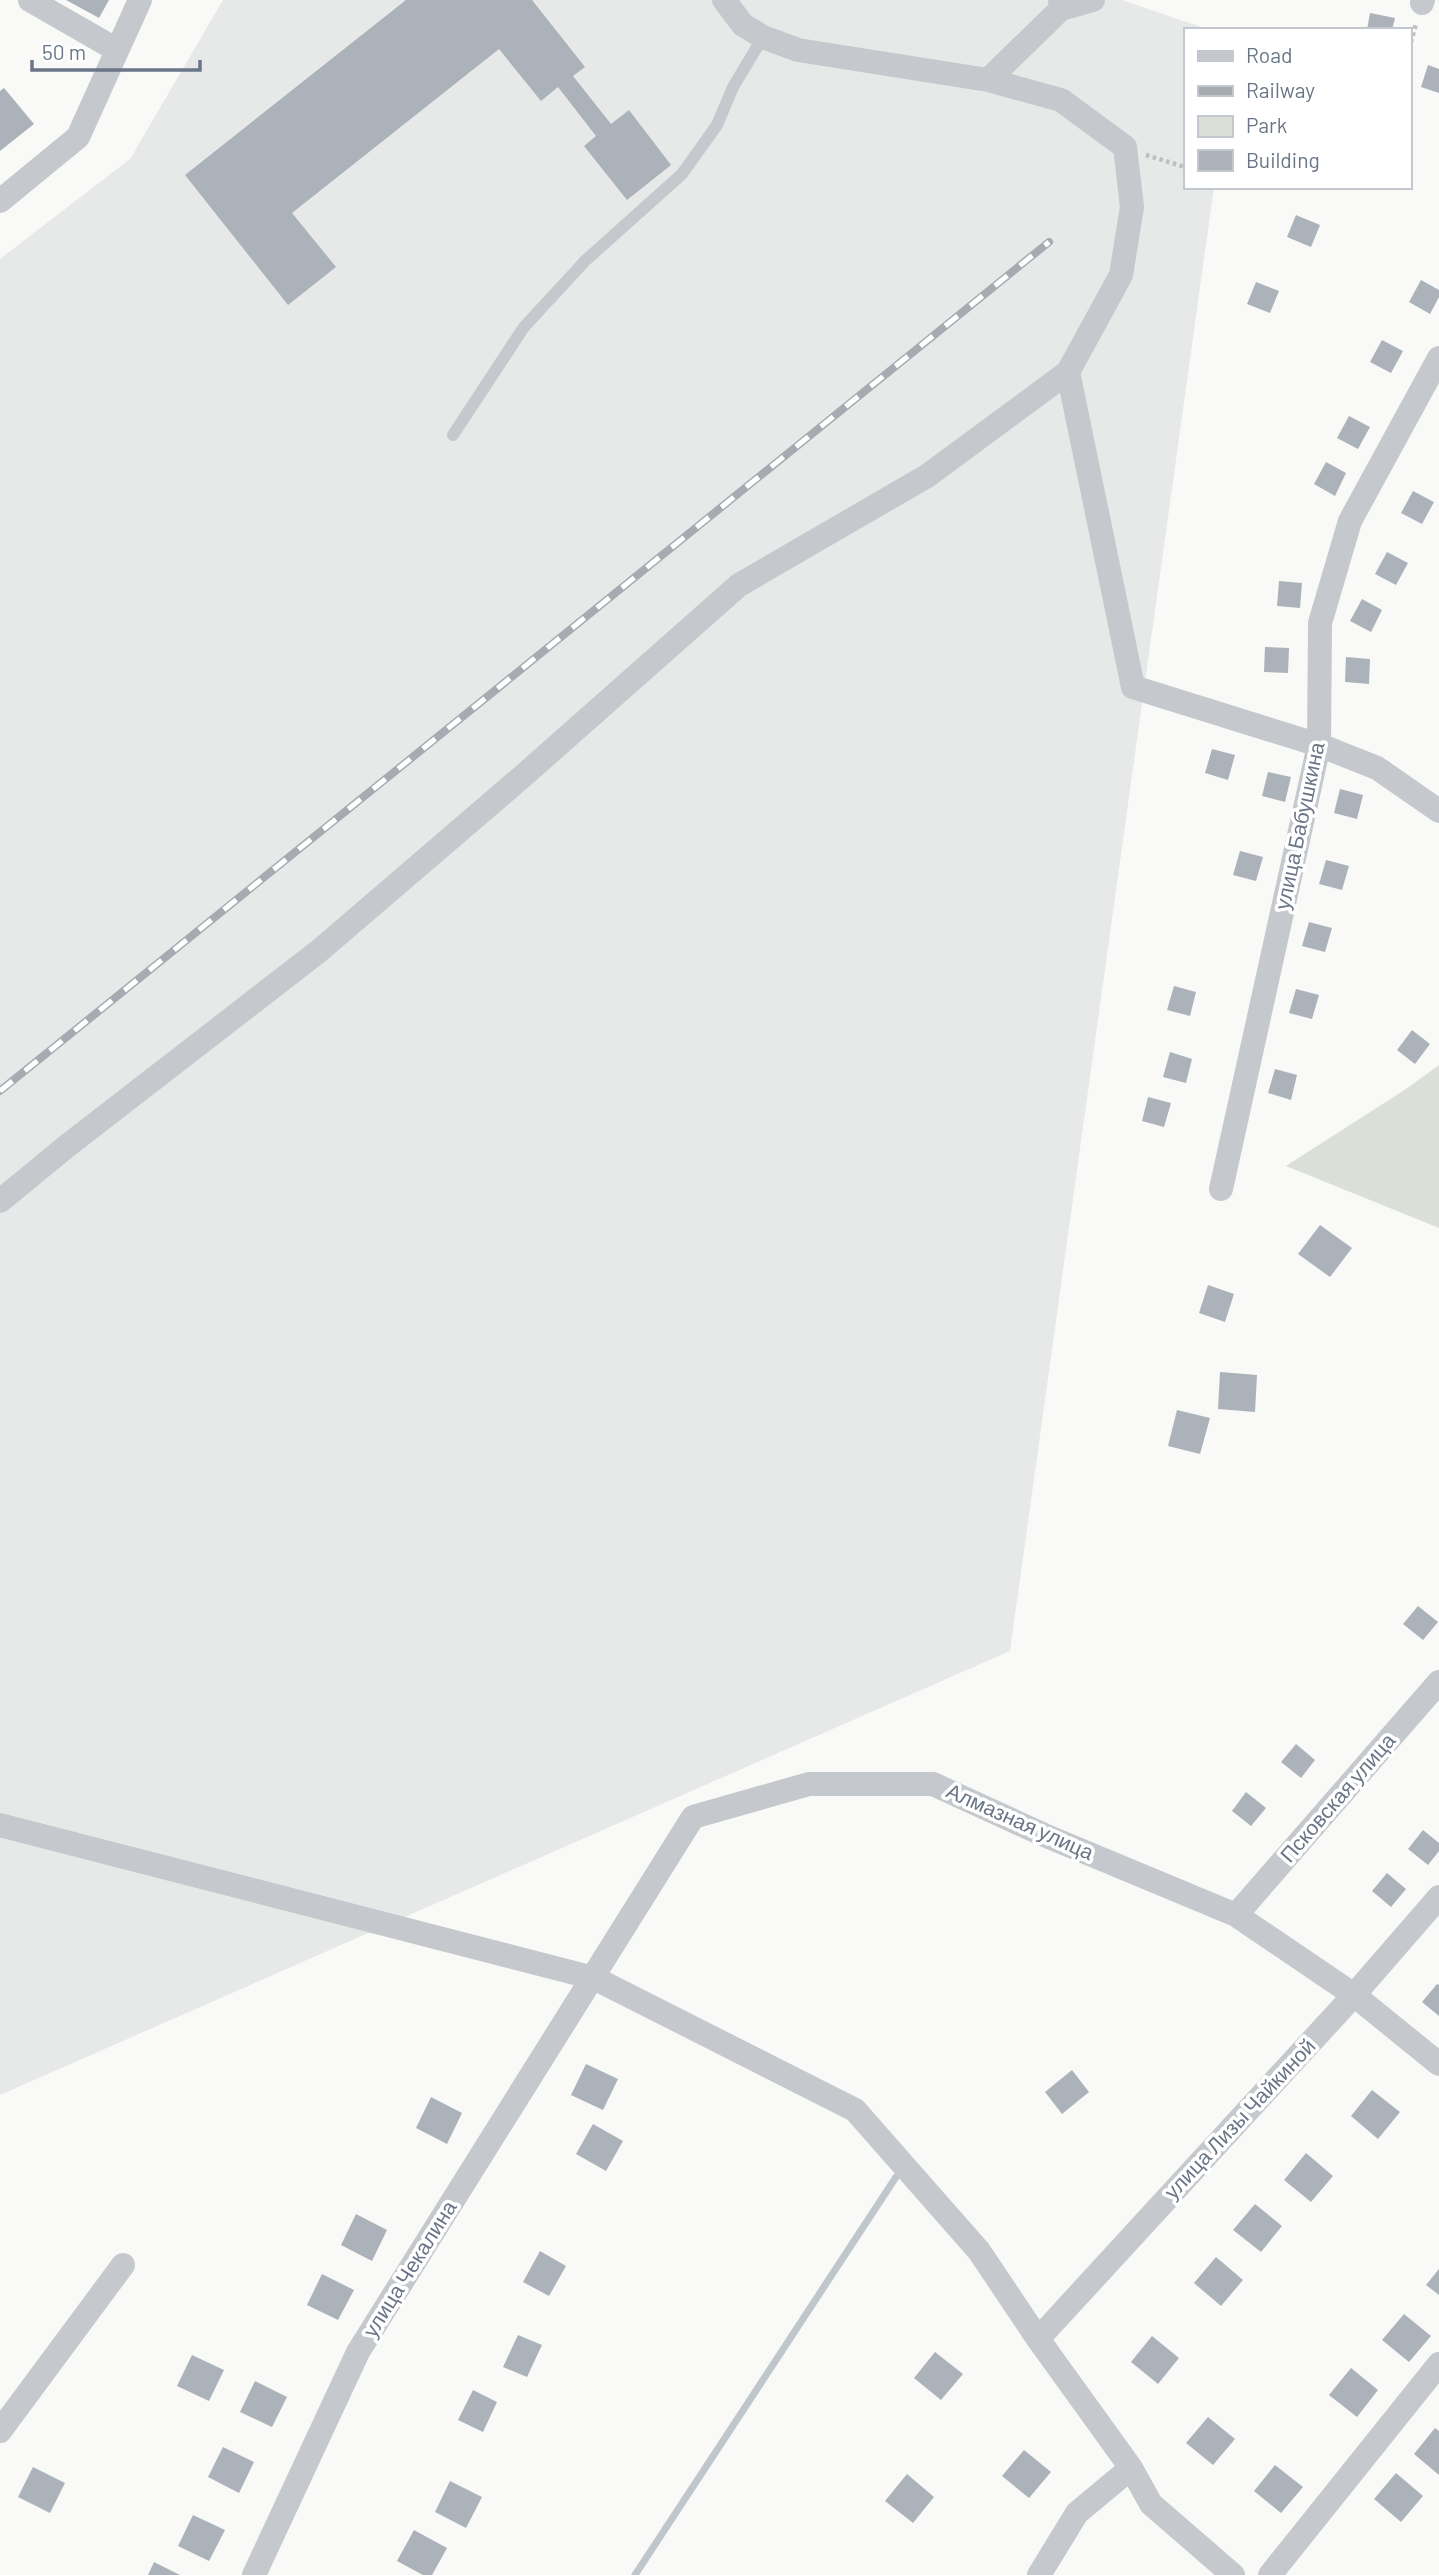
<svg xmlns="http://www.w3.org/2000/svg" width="1439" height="2575" font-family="Barlow,sans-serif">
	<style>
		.built { fill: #e7e8e8 }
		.green { fill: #dae0d8 }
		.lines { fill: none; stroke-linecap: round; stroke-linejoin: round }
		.stream { stroke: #bfc7cd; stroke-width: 7 }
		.building { fill: #acb2b9 }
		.path { stroke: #bdbfc2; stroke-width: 4.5; stroke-dasharray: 3.5 3.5; stroke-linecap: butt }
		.lane { stroke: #c5c8cc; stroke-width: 12 }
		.street { stroke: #c5c8cc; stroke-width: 24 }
		.rail-casing { stroke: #a6abb1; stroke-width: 8 }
		.rail { stroke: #fff; stroke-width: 5; stroke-dasharray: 16; stroke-linecap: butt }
		.labels { text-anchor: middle; stroke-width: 7; stroke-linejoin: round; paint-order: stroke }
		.street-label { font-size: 21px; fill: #6a7687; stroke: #fff }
	</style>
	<rect width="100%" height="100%" fill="#f9f9f7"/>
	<path class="built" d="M223 0H1122L1210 30H1185V187H1214L1010 1651 0 2095V259L130 159Z"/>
	<path class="green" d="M1439 1065V1228L1286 1166 1406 1089Z"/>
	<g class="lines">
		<path class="stream" d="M635 2575 896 2177"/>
	</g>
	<path class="building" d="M66 0H109L99 18Z
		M406 0H532L585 67 573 76 611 124 629 110 671 165 627 200 584 146 596 136 558 87 541 101 499 49 292 213 336 267 288 305 185 175Z
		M1370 13 1395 18 1392 30H1367Z
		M1428 65 1439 69V93L1421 87Z
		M4 88 34 124 0 151V91Z
		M1296 215 1320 225 1311 247 1287 237Z
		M1421 280 1439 290V297L1430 314 1409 302Z
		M1256 282 1279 291 1270 313 1247 304Z
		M1382 340 1403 351 1391 373 1370 362Z
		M1349 416 1370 427 1358 449 1337 438Z
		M1326 462 1346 473 1335 496 1314 484Z
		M1413 491 1434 502 1422 524 1401 513Z
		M1387 552 1408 563 1396 585 1375 574Z
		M1279 581 1302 583 1300 608 1277 606Z
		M1362 599 1382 610 1371 632 1350 621Z
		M1265 647 1289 648 1288 673 1264 672Z
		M1346 657 1370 659 1369 684 1345 682Z
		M1212 749 1235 755 1228 780 1205 773Z
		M1268 772 1291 777 1285 802 1262 796Z
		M1340 789 1363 795 1357 819 1334 813Z
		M1240 851 1263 857 1256 881 1233 875Z
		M1326 860 1349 866 1342 890 1319 884Z
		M1309 922 1332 928 1325 952 1302 946Z
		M1174 986 1196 992 1190 1016 1167 1010Z
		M1296 989 1319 995 1312 1019 1289 1013Z
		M1412 1030 1430 1044 1415 1064 1397 1050Z
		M1170 1052 1192 1059 1186 1083 1163 1077Z
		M1275 1069 1297 1075 1291 1100 1268 1093Z
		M1148 1097 1171 1103 1164 1127 1142 1121Z
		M1320 1225 1352 1248 1330 1277 1298 1254Z
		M1208 1285 1234 1294 1225 1322 1199 1313Z
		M1220 1372 1257 1375 1255 1412 1218 1409Z
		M1177 1410 1210 1418 1200 1454 1168 1446Z
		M1418 1606 1438 1622 1423 1640 1403 1624Z
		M1296 1744 1315 1760 1301 1778 1281 1762Z
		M1246 1792 1266 1808 1251 1826 1232 1811Z
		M1423 1830 1439 1843V1851L1428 1865 1408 1849Z
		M1387 1873 1406 1889 1391 1907 1372 1891Z
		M1437 1984 1439 1985V2016L1422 2002Z
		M586 2064 618 2079 603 2110 571 2095Z
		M1072 2070 1089 2092 1062 2114 1045 2092Z
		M1372 2090 1400 2112 1378 2139 1351 2116Z
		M431 2097 462 2113 447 2144 416 2128Z
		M593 2124 623 2141 606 2171 576 2154Z
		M1306 2153 1333 2176 1311 2202 1284 2180Z
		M1255 2204 1282 2226 1261 2252 1233 2230Z
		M356 2214 387 2230 372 2261 341 2245Z
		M540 2251 566 2266 549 2296 523 2282Z
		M1216 2257 1243 2280 1221 2306 1194 2283Z
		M1439 2269V2295L1426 2285Z
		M322 2274 354 2290 338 2320 307 2305Z
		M1404 2314 1431 2336 1409 2362 1382 2340Z
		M518 2335 542 2345 527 2377 503 2367Z
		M1152 2336 1179 2358 1158 2384 1131 2362Z
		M935 2352 963 2374 941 2400 914 2378Z
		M192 2355 224 2370 209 2401 177 2386Z
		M1351 2368 1378 2390 1357 2417 1329 2395Z
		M255 2381 287 2397 272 2427 240 2412Z
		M473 2390 497 2402 483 2432 458 2420Z
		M1208 2417 1235 2439 1213 2465 1186 2443Z
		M1435 2428 1439 2431V2475L1414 2454Z
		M223 2447 254 2462 239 2493 208 2477Z
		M1024 2450 1051 2472 1029 2498 1002 2476Z
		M1275 2465 1303 2487 1281 2513 1254 2491Z
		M33 2467 65 2483 50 2513 18 2497Z
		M1396 2473 1423 2496 1401 2522 1374 2499Z
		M907 2474 934 2497 913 2523 885 2501Z
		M450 2481 482 2497 466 2528 435 2512Z
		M193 2515 225 2530 209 2561 178 2546Z
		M414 2530 447 2548 432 2575H423L397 2561Z
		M154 2562 180 2575H148Z"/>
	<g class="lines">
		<path class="path" d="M1409 49 1416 24
			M1146 155 1185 167"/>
		<path class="lane" d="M453 435 524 327 585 261 682 174 717 125 733 87 763 37"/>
		<path class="street" d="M30 0 117 50
			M1422 3 1423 0
			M1061 9 1093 0
			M988 80 1061 9 1060 0
			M0 201 78 137 140 0
			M1068 372 1133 687 1319 745 1377 768 1439 811
			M1221 1189 1319 745 1320 623 1350 521 1439 358
			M0 1201 67 1146 319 951 523 776 739 585 927 476 1068 372 1121 275 1132 207 1125 147 1061 100 988 80 798 50 763 37 743 25 724 0
			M0 1825 594 1978 855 2110 979 2251 1038 2339 1131 2468 1151 2504 1233 2575
			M1236 1915 1439 1682
			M1038 2339 1354 1995 1439 1897
			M0 2431 123 2265
			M254 2575 358 2352 693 1817 809 1784H933L1044 1835 1236 1915 1354 1995 1439 2064
			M1039 2575 1077 2513 1131 2468
			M1270 2575 1439 2364"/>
		<g class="rail-casing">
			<path id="rail" d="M0 1091 1049 242"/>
		</g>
		<use href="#rail" class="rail"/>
	</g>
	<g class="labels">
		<g class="street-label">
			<text transform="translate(1300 826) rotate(-78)" y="7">улица Бабушкина</text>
			<text transform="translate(1338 1798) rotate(-49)" y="7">Псковская улица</text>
			<text transform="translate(1020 1822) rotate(24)" y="7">Алмазная улица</text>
			<text transform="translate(1240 2119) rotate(-47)" y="7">улица Лизы Чайкиной</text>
			<text transform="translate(410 2269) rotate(-58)" y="7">улица Чекалина</text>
		</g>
	</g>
	<rect x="1184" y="28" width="228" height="161" fill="#ffffff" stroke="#c3c8cf" stroke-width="2"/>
	<rect x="1198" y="51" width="35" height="10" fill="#c5c8cc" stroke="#c3c8cf" stroke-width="2"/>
	<text x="1246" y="63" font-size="21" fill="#6a7687">Road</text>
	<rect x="1198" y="86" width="35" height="10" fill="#a6abb1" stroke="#c3c8cf" stroke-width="2"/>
	<text x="1246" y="98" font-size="21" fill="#6a7687">Railway</text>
	<rect x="1198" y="116" width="35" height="21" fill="#dae0d8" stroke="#c3c8cf" stroke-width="2"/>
	<text x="1246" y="133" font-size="21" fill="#6a7687">Park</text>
	<rect x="1198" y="150" width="35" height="21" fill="#acb2b9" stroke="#c3c8cf" stroke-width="2"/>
	<text x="1246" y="168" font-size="21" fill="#6a7687">Building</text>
	<path d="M32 60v10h168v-10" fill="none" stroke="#6a7687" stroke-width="3.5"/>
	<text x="42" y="60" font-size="21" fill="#6a7687" stroke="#ffffff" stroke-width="5" paint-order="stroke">50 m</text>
</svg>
